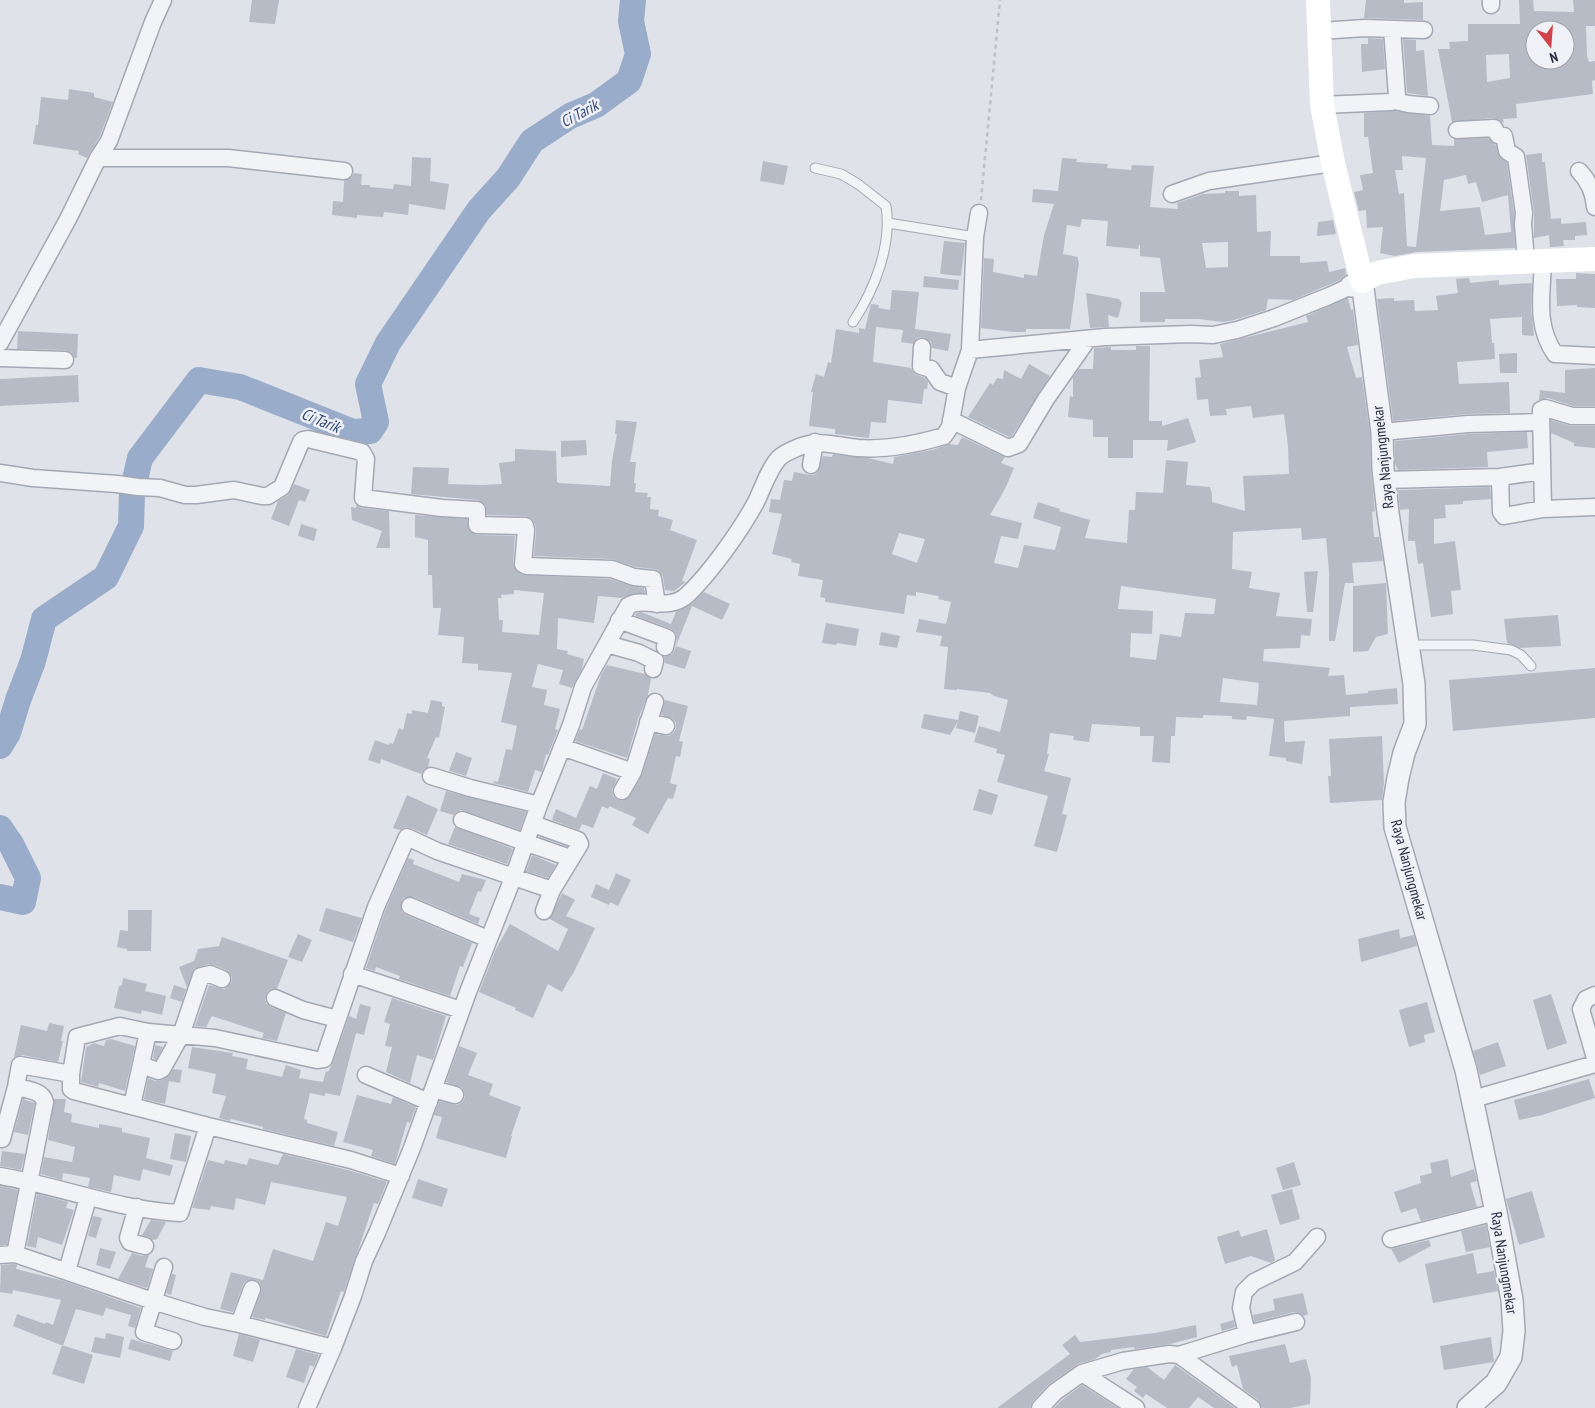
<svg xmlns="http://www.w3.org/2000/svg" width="1595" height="1408" font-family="'PT Sans Narrow',sans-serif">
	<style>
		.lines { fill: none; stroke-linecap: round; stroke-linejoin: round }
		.river { stroke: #99acca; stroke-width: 26 }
		.building { fill: #b6bbc6; fill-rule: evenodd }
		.service-casing { stroke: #a4a8b3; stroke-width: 11 }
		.minor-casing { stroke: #a4a8b3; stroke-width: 19 }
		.tertiary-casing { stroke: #a4a8b3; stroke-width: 24 }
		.path { stroke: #bdc0c7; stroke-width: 2.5; stroke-dasharray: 4 4; stroke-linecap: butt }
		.service { stroke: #f2f3f7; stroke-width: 9 }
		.minor { stroke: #f2f3f7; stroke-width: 16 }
		.tertiary { stroke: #f2f3f7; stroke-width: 21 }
		.secondary { stroke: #fff; stroke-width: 24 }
		.labels { text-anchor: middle; stroke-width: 5; stroke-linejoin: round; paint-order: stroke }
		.street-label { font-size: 15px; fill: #282e40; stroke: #eff1f6 }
		.water-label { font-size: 16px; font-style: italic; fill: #314975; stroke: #eff1f6 }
	</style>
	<rect width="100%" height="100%" fill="#dfe2e9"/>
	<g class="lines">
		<path class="river" d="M0 746 8 733 18 700 33 661 44 619 106 577 131 526 132 493 140 458 199 380 240 387 353 432 370 431 376 422 368 384 388 343 479 210 508 178 532 141 570 116 596 105 629 81 638 54 631 21 633 0
			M0 828 11 844 28 878 23 902 0 897"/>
	</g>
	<path class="building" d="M252 0H279L275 24 249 22Z
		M1366 0H1404V3L1423 2V20L1364 18Z
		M1519 0H1533L1534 11 1574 12 1573 0H1595V26H1586L1587 56 1589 62 1595 61V80L1592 81 1593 94 1516 104 1517 118 1503 119 1504 123 1493 118 1452 122 1438 49H1450L1449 42 1468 41V24H1520ZM1535 30H1565V62L1535 63ZM1509 54 1510 78 1487 82 1486 55Z
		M1368 38 1383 39 1385 69 1362 72 1361 44H1368Z
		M1403 39 1416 40V51L1424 50 1428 96 1407 93Z
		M69 89 94 93V97L113 102 100 136 87 158 78 154 79 151 33 144 36 125H38L41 97 68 100Z
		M1395 111 1430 116 1432 145 1454 146V139L1488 138 1496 145 1499 156 1507 163 1514 213 1515 248 1416 252V248V252L1395 256 1380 253 1383 227 1367 228 1366 210 1359 211 1354 192 1363 190 1360 175 1373 173 1368 137H1364V113ZM1402 156 1426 158 1416 247 1407 246 1404 193 1399 194 1395 170H1403ZM1466 175 1468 184 1476 182 1482 202 1508 195 1511 232 1485 235 1480 207 1440 211 1444 180Z
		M1542 153V162H1545L1551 219 1561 218V224L1586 222 1587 235 1575 236V240H1563L1564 246 1550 247 1549 235 1534 238V212L1526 155Z
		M412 157 431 158 430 181 449 184 445 210 409 204 408 215 384 212 383 217 357 215V218L332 215 333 201 343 202 344 181 352 177 354 173 362 174 361 185H370V187L393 189 394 184 411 186Z
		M1062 158 1077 159 1076 162 1108 164 1107 168 1131 170 1132 165 1154 166 1150 207 1178 209 1177 203 1203 194 1225 193V191H1239V196L1256 195 1257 232 1271 231 1270 256H1300V263L1327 261 1329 272 1345 268 1346 274 1340 280 1293 300 1268 299 1266 310 1234 320 1223 322 1198 319H1165V322H1140V292H1165L1160 258 1140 256V245H1139L1138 249 1106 246 1108 221 1082 219 1080 227 1067 225 1063 254 1078 257V261L1079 262 1070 329H1026V332H1013L981 328 984 258 994 259 993 272 1024 278V274L1037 276 1044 235 1054 204 1032 202 1033 189 1058 191ZM1228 242V267L1206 268 1202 243Z
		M763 161 788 166 784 185 760 181Z
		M1333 220 1336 234 1317 236 1318 222Z
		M944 241 965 243 961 276 940 274Z
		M1576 273 1595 274V308L1577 307V305L1557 306 1556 279H1576Z
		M924 276 959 280 958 290 923 287Z
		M1469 278 1470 283 1499 280V285L1532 283 1531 309 1534 336 1522 335V317L1490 319 1492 343H1494L1495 359 1457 362 1459 384 1509 382 1510 413 1467 414 1393 421 1377 299 1394 298V301L1414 300 1415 311 1438 310 1436 296 1458 293 1456 279Z
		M892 290 919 292 915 329 951 334 948 351 932 348 931 342 923 337 917 338 913 344 901 342 903 330 876 327 873 362 911 368 915 374 925 378 928 382 927 389H924L922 404 888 400 886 423 871 422 869 438 835 434V429L809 426 813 392H811L816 374 824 377 828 362 831 363 836 329 859 333V328L865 329 871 304 879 305 878 308 890 310Z
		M1086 293 1119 299 1122 303 1118 318 1108 315 1109 327 1090 328Z
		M1348 298 1351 310 1353 309 1358 345 1347 347 1356 378 1362 377 1370 433 1371 470 1375 511 1372 512 1374 537H1379L1383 561 1352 563 1354 583H1345L1335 641H1329V571L1326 538 1302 540 1301 528 1233 532 1232 569 1252 572 1249 588 1280 593 1276 616 1312 619 1310 636 1301 635 1300 648 1264 649 1263 661 1330 668 1328 676 1344 675 1346 695 1368 693V691L1397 688 1398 704 1350 707V716L1284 721 1285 742 1305 741 1302 764 1286 761V758L1269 756 1274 719 1247 716 1246 720 1232 719V716L1203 715V718L1176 717 1175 736H1171L1170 763 1152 762 1154 736H1140V727L1092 724 1089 742 1073 740 1074 736 1050 733 1047 754H1049L1044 771 1071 778 1062 814 1067 815 1057 852 1034 846 1048 796 997 782 1005 755 996 753 997 749 974 742 979 726 1000 732 1008 700 994 696 990 693 957 689V690L944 689 948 647 940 646 942 636 916 632 919 619 946 624 951 602 938 599 939 596 916 592V596L907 595 904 614 825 602V598L820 597 823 580 798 576 800 564 791 562 792 559 772 554 782 514 769 512 771 499 780 500 784 480 792 481 794 472 810 475H814L818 472 823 456 832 457 833 454 868 458 893 464 894 457 932 450 949 444 958 445 962 437 1005 457 1001 463 1014 468 1005 489 990 515 1022 523 1018 539 1001 536 994 563 1018 568 1024 545 1055 550 1061 527 1033 518 1038 502 1060 509 1059 511 1090 520 1085 538 1127 543 1129 510H1135L1136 492 1163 493 1166 460 1188 462 1186 485 1210 487 1212 494V502L1245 511 1243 476 1289 474 1288 446 1284 414 1253 418 1251 406 1226 409 1227 415 1210 416 1208 399 1197 400 1195 378 1201 377 1199 360 1223 357 1220 344 1308 322 1306 316ZM899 533 925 539 917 563 892 554ZM1121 586 1216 599 1214 614 1185 613 1181 637 1160 634 1156 660 1130 657 1131 633 1152 634 1153 611 1118 609ZM1223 678 1259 683 1257 705 1220 702Z
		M18 331 78 334 77 358H74L71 352 65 350 17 349Z
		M1136 346H1150L1149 421H1162V426L1188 418 1196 442 1167 451 1168 440H1133V458H1108V437H1093V420L1068 417 1070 396 1073 397V377L1079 369H1093L1094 348 1111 347V350H1136Z
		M1517 353V373H1500L1499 354Z
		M1029 364 1050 376 1012 436 1009 437 968 417 990 383 993 385 997 378 1003 379 1004 370 1021 379Z
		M1595 368V406H1573L1548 398 1539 400 1540 390 1565 393V370Z
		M78 375 79 402 0 406V379Z
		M616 420 637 422 630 462H636L634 483H636L635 492 648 493 647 497H651L650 509 659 510 658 516 673 520 670 530 697 540 682 581 686 582 674 591 665 590 663 577 659 571 654 569 636 567 612 559 534 556 536 531 535 524 531 518 525 516 487 515 485 505 478 500 411 494 413 467 449 468 448 484 482 485 502 484 499 463 515 461V449L556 451 557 482 559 483 610 486 612 461 617 434H615Z
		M1551 420 1572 426H1595V448L1574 446V443L1551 433Z
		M1527 432 1528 448 1487 452 1488 467 1398 470 1395 464V441L1469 434Z
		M586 440 587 455 561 457V441Z
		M294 484 310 490 305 502 299 500 289 526 271 519 278 501 288 495Z
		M1490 487 1491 499 1463 501V504L1445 505 1446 518 1434 519V544L1455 541 1461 590 1451 591 1453 614 1431 617 1423 563 1418 564 1415 541H1408L1409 509 1400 510 1398 490Z
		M356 505 362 508 389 511 390 548H376L382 531 352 520 351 507 356 508Z
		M415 515 467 519 469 530 476 535 515 536 513 564 515 569 523 575 610 579 631 586 644 588 645 593 632 594 622 598 598 596 594 623 558 618 557 649 568 651 567 654 584 659 582 669 572 688 559 684 563 670 538 664 532 687 547 690 544 705 560 709 555 729 558 730 548 755 546 754 542 772 535 770 528 792 493 783 494 781 498 782 506 749 512 750 517 726 501 722 512 673 478 670V664L462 663 464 637 438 635 441 608H433L432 575H428V540L415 537ZM514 590 544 593 539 635 502 632 503 620H499L498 598H502L501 595 514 594Z
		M301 524 317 529 314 541 298 536Z
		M1318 571 1313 612H1307L1304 572Z
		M1386 583 1388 634 1376 637 1368 651 1353 652V586Z
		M704 592 730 604 722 620 692 606 676 646 691 651 685 669 665 663 664 657 672 654 675 649 677 640 675 632 669 628 634 615 635 614 641 612 671 624 676 612 691 604Z
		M1558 615 1561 646 1520 648 1507 643 1504 619Z
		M826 623 859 629 856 646 837 643 836 645 822 643Z
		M881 632 900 636 897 648 879 645Z
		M607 665 645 674 651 679 648 695 638 719 627 758 575 741 580 729 582 730 601 675Z
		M1595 668V718L1453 731 1449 680Z
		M431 700 442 702V706L445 707 439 738 436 737 427 758 430 759 428 767 424 769 421 774 381 759 380 764 368 760 375 740 389 745 390 743 393 744 399 728 403 730 407 713 412 714V710L428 713Z
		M665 700 688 706 679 741 683 742 680 757 676 756 670 783 677 785 673 799 668 798 648 834 632 825 636 818 609 806 608 809 602 806 593 828 582 824 579 830 552 820 556 809 576 818 590 786 597 789 603 773 617 779 612 790 613 796 617 799 622 801 630 796 642 775 655 734 669 736 673 733 676 729V723L673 719 661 715Z
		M960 711 979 716 975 733 956 728 958 721 950 735 921 728 924 714 958 720Z
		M1382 736 1384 783 1382 800 1330 803 1328 776H1331L1329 739Z
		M456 752 472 758 466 776 449 771Z
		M979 789 998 795 992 815 973 810Z
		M446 791 526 812 520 830 465 811 460 810 453 815 440 811Z
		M407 795 438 809 427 835 411 828 406 827 400 830 393 828Z
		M455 827 513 849 507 864 448 844Z
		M532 855 556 865 548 878 526 871Z
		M408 858 414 860 413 864 459 882 462 874 486 880 481 892 478 891 469 914 480 918 478 924 414 897 404 898 401 903 402 912 406 915 472 943 463 967 460 966 450 996 399 979 400 976 376 967 375 971 366 968 385 911Z
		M616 873 631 880 618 906 610 902 609 905 591 897 596 884 609 890Z
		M562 893 575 900 566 916 595 928 572 976H571L562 992 548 984 533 1018 515 1010 516 1008 479 992 496 949 510 924 558 951 568 929 550 919Z
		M326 908 362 918 353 942 319 931Z
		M128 910H152L151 951H127V949L117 947 120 930 128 931Z
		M1399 929 1400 938 1414 935 1417 946 1361 962 1358 939Z
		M298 934 312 940 302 962 288 957Z
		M222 937 288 960 277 989 269 990 265 999 267 1004 271 1007 286 1013 277 1041 262 1038 264 1033 212 1016 206 1027 195 1026 209 985 224 989 231 983 232 977 226 970 214 965 208 964 194 969 187 987 179 967 194 961 198 949 219 946Z
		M123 978 147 984 145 991 166 996 162 1015 142 1010 141 1014 114 1008 119 986 122 985Z
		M174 985 186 989 182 1002 170 998Z
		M1551 994 1567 1043 1547 1050 1533 1000Z
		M392 998 446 1016 433 1060 417 1055 410 1083 386 1072 392 1047 385 1046 390 1024 384 1022Z
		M1427 1002 1435 1032 1424 1035 1425 1042 1409 1047 1399 1010Z
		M360 1004 371 1007 364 1035 356 1033 340 1096 325 1093V1096L310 1093 304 1119 307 1120V1123L338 1132 334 1146 263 1129V1127L231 1119 230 1121 219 1118 226 1096 212 1093 216 1074 188 1068 192 1047 233 1053 232 1056 248 1059 246 1069 282 1077 286 1065 301 1070 299 1078 323 1082 326 1071 328 1072 333 1062 349 1016 356 1019Z
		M49 1023 64 1026 61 1041H63L58 1062 22 1055 14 1057 21 1025 47 1031Z
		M111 1039 135 1046 125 1091 99 1083 98 1087 81 1082 86 1047 94 1043 104 1046 106 1040Z
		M1498 1042 1506 1066 1480 1075 1473 1051Z
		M155 1045 163 1047 156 1060 153 1058Z
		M459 1046 477 1053 468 1075 493 1084 489 1095 521 1107 511 1136H512L506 1158 436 1138 442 1117 434 1115 439 1101 457 1105 462 1102 465 1097 464 1092 462 1088 446 1082Z
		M173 1069 182 1070 180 1083 169 1081 165 1104 144 1099 148 1078 155 1081 162 1080 170 1074Z
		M1589 1079 1595 1098 1542 1115 1519 1120 1514 1100Z
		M357 1095 391 1104 393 1097 416 1107 410 1123 407 1122 395 1164 371 1156 373 1150 343 1142Z
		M23 1099 35 1103 28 1135 14 1132Z
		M54 1099H66L64 1112 72 1114 71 1122 99 1128V1124L122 1128V1132L150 1138 146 1158 173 1165 170 1176 143 1169 140 1181 114 1175 111 1192 88 1187 90 1178 63 1173 62 1180 41 1174 44 1157 72 1162 75 1147 48 1140Z
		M175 1133 191 1136 186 1162 170 1159Z
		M2 1151 25 1154 21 1170 0 1166Z
		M283 1154 348 1170 387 1182 378 1204 374 1203 344 1292 341 1291 326 1336 266 1318 265 1320 252 1317 262 1288 259 1282 255 1280 246 1281 243 1285 233 1312 220 1309 231 1272 263 1280 273 1249 313 1261 326 1222 338 1226 347 1197 271 1182 265 1205 236 1198 234 1210 211 1206 210 1210 192 1208 208 1160 224 1164 225 1160 247 1165 249 1158 278 1165Z
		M1448 1159 1451 1177 1474 1169 1477 1181 1470 1183 1477 1207 1421 1221 1416 1208 1401 1213 1394 1192 1421 1183 1420 1176 1432 1173 1430 1163Z
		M1294 1162 1301 1185 1283 1190 1276 1168Z
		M418 1179 448 1189 442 1207 412 1198Z
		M0 1186 18 1190 7 1245H0Z
		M1292 1189 1300 1219 1280 1225 1271 1195Z
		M1532 1191 1545 1237 1519 1245 1506 1199Z
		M37 1194 68 1202 66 1208 74 1210 62 1245 38 1237 36 1248 27 1246Z
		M93 1216 102 1218 96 1238 88 1236Z
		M151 1220 166 1222 157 1239 153 1240 142 1235Z
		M1486 1225 1490 1247 1466 1252 1461 1231Z
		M1267 1229 1275 1260 1271 1263 1251 1256 1225 1264 1217 1237 1239 1230 1241 1237Z
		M1429 1240 1431 1246 1399 1263 1391 1249Z
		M100 1248 116 1252 110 1269 96 1265Z
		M132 1253 142 1256 149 1255 145 1267 153 1269 147 1288 118 1279Z
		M1473 1253 1477 1274 1494 1271 1498 1291 1433 1303 1425 1264Z
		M14 1264 17 1265 16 1269 64 1281 141 1308 135 1328 128 1326 131 1315 106 1308 103 1316 76 1309 63 1346 13 1326 17 1314 45 1324 46 1322 53 1325 61 1300 13 1290 12 1294 0 1292 1 1265Z
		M172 1274 176 1275 171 1295 166 1293Z
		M1303 1293 1308 1314 1304 1316 1299 1313 1294 1312 1254 1322 1253 1315 1275 1310 1273 1299Z
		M1234 1320 1235 1327 1222 1331 1220 1324Z
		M1196 1325 1197 1337 1170 1344 1135 1349 1134 1347 1111 1350V1352L1102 1354 1095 1359 1078 1364 1048 1385 1033 1401 1030 1408H997L1070 1354 1062 1345 1075 1335 1080 1342 1155 1333Z
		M106 1333 124 1337 120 1358 91 1352 95 1337 105 1339Z
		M239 1334 260 1340 253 1362 233 1356Z
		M1491 1337 1494 1362 1444 1370 1440 1346Z
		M131 1339 173 1351 170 1361 128 1349Z
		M1285 1344 1290 1363 1306 1359 1311 1378 1310 1404 1290 1408H1262L1258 1400 1243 1389 1237 1365 1232 1367 1229 1356Z
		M62 1345 93 1355 84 1384 52 1374Z
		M296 1349 319 1355 314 1367 310 1365 304 1383 286 1377Z
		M1175 1365 1235 1408H1214L1198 1397 1189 1408H1167L1146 1394 1143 1398 1134 1391 1137 1387 1126 1379 1134 1369 1147 1367 1164 1380Z
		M1082 1385 1118 1408H1054L1062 1400Z"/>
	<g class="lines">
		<g class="service-casing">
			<path id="service" d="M815 168 841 174 858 184 886 206C892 245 875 289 853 322
				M888 223 975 237
				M1408 645H1473L1511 650 1521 655 1531 666"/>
		</g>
		<g class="minor-casing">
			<path id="minor" d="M1491 5V0
				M1392 29 1397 96 1395 101
				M1320 31 1365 28 1424 30
				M1322 105 1391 102 1395 101 1408 104 1430 106
				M1457 130 1494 128 1498 135 1504 136 1507 151 1516 157 1524 213 1523 224 1526 261
				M98 158H228L344 171
				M1579 171C1589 181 1594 193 1595 207
				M1172 194 1209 181 1333 163
				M1543 261C1542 295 1535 325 1555 354L1595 356
				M0 343 68 219 98 158 109 141 153 22 163 0
				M922 347 921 366 931 369 940 382 957 388
				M970 350 975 237 979 213
				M0 358 65 360
				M951 420 1008 448 1019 444 1046 399 1088 339
				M1382 432 1468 424 1540 422
				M811 465 815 442
				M0 473 33 478 117 484 138 487 160 488 185 495H196L234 490 262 496H268L282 487 301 442 303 440 308 439 362 452 366 459 363 498 442 508 477 510V525L525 526 526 530 523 564 527 566 612 569 634 577 653 579 657 604
				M1500 477 1501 512 1504 516 1543 509 1595 507
				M1385 480 1500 477 1542 471
				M1543 509 1541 410 1545 408 1572 416H1595
				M619 620 665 637 667 638 665 647
				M607 644 639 653 655 661 653 669
				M648 722 666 726
				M562 747 633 772
				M431 776 470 788 539 805
				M622 791 633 772 655 702
				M462 820 570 858
				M533 824 578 840 580 844 552 890 544 911
				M410 906 488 939
				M352 974 461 1010
				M1595 995 1586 999 1581 1009 1595 1058
				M275 998 303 1010 337 1019
				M141 1065 158 1071 162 1069 181 1035 201 976 210 974 222 979
				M366 1075 429 1102
				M433 1089 455 1095
				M1473 1099 1595 1064
				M132 1106 148 1032
				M2 1139 16 1087 20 1065 71 1074
				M0 1176C60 1186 118 1210 180 1213L208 1126
				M401 1176 351 1160 208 1126 74 1091 71 1089V1074L77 1037 120 1026 148 1032 215 1038 317 1060 324 1059 376 907 407 837 437 851 552 890
				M137 1207 128 1238 130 1242 145 1246
				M1391 1239 1496 1212
				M15 1254 45 1102C42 1090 27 1090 16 1087
				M0 1255 15 1254 153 1301 205 1317 239 1324 333 1348
				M164 1267 144 1332 173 1341
				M67 1271 88 1198
				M239 1324 252 1289
				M1247 1334 1241 1308 1244 1292 1254 1282 1295 1262 1317 1237
				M1179 1355 1247 1334 1296 1322
				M1082 1373 1136 1408
				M307 1408 333 1348 353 1296 364 1261 377 1233 412 1148 468 992 513 878 539 805 571 725 583 687 628 606C643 596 667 612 686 596 709 575 741 530 756 502 763 488 768 470 779 458 784 453 792 450 799 447 819 439 837 446 858 448 887 450 917 444 944 436L950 427 957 388 970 350 1105 337 1191 334 1213 335 1237 330 1274 318 1329 296 1351 286
				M1040 1408 1055 1392 1082 1373 1123 1361 1169 1354 1179 1355 1252 1408"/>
		</g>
		<g class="tertiary-casing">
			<path id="tertiary" d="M1351 286 1362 281 1382 432 1383 469 1388 513 1414 684 1415 724 1404 753 1398 778 1394 802 1395 827 1466 1070 1496 1212 1512 1300 1514 1331 1511 1357 1496 1383 1468 1408"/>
		</g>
		<path class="path" d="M981 200 1000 0"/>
		<use href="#service" class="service"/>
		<use href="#minor" class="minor"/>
		<use href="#tertiary" class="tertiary"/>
		<path class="secondary" d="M1318 0 1322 105 1333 163 1362 281 1377 273 1414 266 1595 259"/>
	</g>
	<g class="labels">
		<g class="street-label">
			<text transform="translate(1383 457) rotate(-96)" y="5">Raya Nanjungmekar</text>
			<text transform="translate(1409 870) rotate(75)" y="5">Raya Nanjungmekar</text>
			<text transform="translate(1504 1263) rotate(81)" y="5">Raya Nanjungmekar</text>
		</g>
		<g class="water-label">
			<text transform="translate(579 113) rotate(-28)" y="6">Ci Tarik</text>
			<text transform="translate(321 420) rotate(22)" y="6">Ci Tarik</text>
		</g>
	</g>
	<g transform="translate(1550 45) rotate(163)"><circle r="24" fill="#eff1f6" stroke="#9fa3ad"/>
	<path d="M0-4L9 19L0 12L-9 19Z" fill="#d04149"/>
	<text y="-8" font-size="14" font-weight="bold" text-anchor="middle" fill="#282e40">N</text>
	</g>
</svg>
